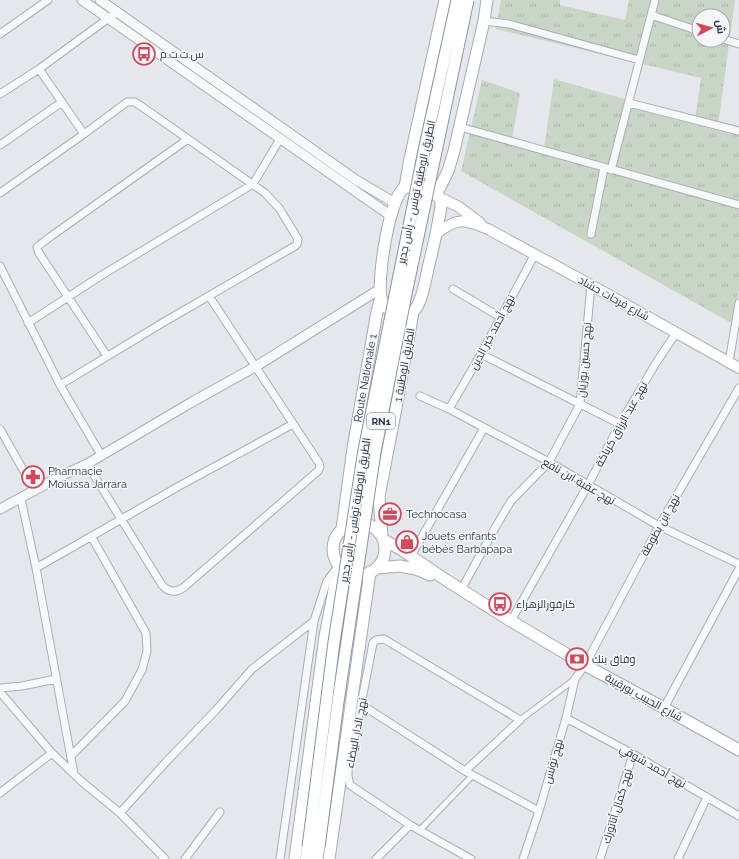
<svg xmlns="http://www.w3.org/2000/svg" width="739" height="859" font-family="Raleway,Cairo,sans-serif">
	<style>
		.grass { fill: url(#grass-tufts); fill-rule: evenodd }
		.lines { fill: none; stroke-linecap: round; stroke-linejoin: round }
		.pedestrian-casing { stroke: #a9aeb7; stroke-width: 7 }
		.minor-casing { stroke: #a9aeb7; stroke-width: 9 }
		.tertiary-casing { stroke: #a9aeb7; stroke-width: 11 }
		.secondary-casing { stroke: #a9aeb7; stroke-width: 12 }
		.primary-casing { stroke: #a3abb8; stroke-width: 13 }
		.trunk-casing { stroke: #8b94a3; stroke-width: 13 }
		.pedestrian { stroke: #f7f8fa; stroke-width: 5 }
		.minor { stroke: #f7f8fa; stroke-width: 7 }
		.tertiary { stroke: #f7f8fa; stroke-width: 9 }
		.secondary { stroke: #fff; stroke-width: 10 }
		.primary { stroke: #fff; stroke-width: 11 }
		.trunk { stroke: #fff; stroke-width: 11 }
		.trunk-bridge-casing { stroke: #8b94a3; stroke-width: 13; stroke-linecap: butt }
		.trunk-bridge { stroke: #fff; stroke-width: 11 }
		.labels { text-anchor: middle; stroke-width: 3; stroke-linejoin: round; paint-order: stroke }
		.shield { fill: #f4f6f9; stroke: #676e7b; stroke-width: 1 }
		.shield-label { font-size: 10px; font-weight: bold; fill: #2b3445 }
		.poi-label { font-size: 11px; fill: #2b3445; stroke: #f4f6f9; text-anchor: start }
		.street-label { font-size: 11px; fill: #2b3445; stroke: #f4f6f9 }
	</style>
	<defs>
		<pattern id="grass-tufts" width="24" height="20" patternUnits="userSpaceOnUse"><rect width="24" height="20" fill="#c9d6c5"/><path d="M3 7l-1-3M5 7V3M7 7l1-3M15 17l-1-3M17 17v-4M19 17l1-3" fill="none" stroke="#adb8ab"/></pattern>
	</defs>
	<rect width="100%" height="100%" fill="#e4e7ec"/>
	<path class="grass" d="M501 0H560V5L625 20 629 0H735L718 126 739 134V290L733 324 461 171 482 80 520 93 512 141 544 149 554 79 695 119 701 78 496 29ZM699 16H723V40H699Z"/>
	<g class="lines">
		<g class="pedestrian-casing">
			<path id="pedestrian" d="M520 720 575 679
				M420 830 473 775"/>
		</g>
		<g class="minor-casing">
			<path id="minor" d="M651 15 699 31
				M484 21 509 24 639 60
				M0 34 48 0
				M723 39 739 44
				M39 69 84 134
				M0 94 39 69 117 12
				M629 103 739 131
				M460 127 739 205
				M0 145 62 102
				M611 170 655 0
				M0 193 84 134 127 102H135L151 113 265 193 279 208 298 239 297 244 295 246 164 322 60 385
				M591 234 604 168
				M0 266 60 385 101 455
				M453 289 500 317
				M28 323 102 275 253 184 280 139
				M481 354 620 424
				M107 356 39 253 37 247 50 237 188 139
				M729 362 739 303
				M420 396 449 409 549 462 659 526 739 564
				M449 409 481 354 535 254
				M0 429 35 491
				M87 464 162 585C168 592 175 593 183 588L318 471 320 467 319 463 209 296
				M21 499 36 568 74 774
				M411 556 484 428
				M36 568 181 485 293 424
				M461 590 495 528 511 501 549 462 580 404 591 285
				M511 621 588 485 620 424 656 363 676 333
				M0 688 22 686 56 679
				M0 692 52 753 81 781 120 813 165 859
				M362 705 465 771 539 811
				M664 708 739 569
				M566 718 633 754 739 816
				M71 756 125 701 142 670 147 651 146 633 91 536
				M465 771 520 720 384 639 376 640 373 643 348 771V776L350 785 410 825 471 859
				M0 793 52 753
				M120 813 166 762 216 710 252 669 314 621
				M185 859 220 812
				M280 859 314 621 327 581 339 565
				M376 859 410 825
				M523 859 539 811 566 718 575 679 585 665 659 526 739 388
				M600 859 633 754
				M678 859 707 797"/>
		</g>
		<g class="tertiary-casing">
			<path id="tertiary" d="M82 0 391 216
				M100 0 356 180 395 203
				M0 509 59 477 87 464 192 402 255 367 380 289"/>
		</g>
		<g class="secondary-casing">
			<path id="secondary" d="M439 197 459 207 480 223
				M436 234C457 217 464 219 488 229L591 285 739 368"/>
		</g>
		<g class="primary-casing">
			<path id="primary" d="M405 187C414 187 434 190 439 198 441 200 441 204 441 207 438 226 434 245 429 264 426 277 424 293 418 305 409 323 386 315 381 298 377 280 389 197 405 187Z
				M405 187 410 159 445 0
				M436 195 448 171 454 151 484 21 487 0
				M333 549a26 26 0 1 1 52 0a26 26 0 1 1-52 0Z
				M342 529 353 448 377 312 381 297
				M382 537 379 496 397 403 413 312
				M384 540 402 550 446 580 511 621 585 665 664 708 739 750
				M377 568 400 566 416 569 430 575
				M295 859 325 636 335 585 344 569
				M329 859 370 572"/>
		</g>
		<g class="trunk-casing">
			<path id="trunk" d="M306 859 308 847
				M317 859 319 847"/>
		</g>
		<use href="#pedestrian" class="pedestrian"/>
		<use href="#minor" class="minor"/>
		<use href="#tertiary" class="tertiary"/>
		<use href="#secondary" class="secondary"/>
		<use href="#primary" class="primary"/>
		<use href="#trunk" class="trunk"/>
		<g class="trunk-bridge-casing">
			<path id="trunk-bridge" d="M308 847 334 642 364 450 424 151 457 0
				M319 847 338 702 375 452 406 294 468 0"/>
		</g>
		<use href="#trunk-bridge" class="trunk-bridge"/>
	</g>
	<defs>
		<g id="bus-ring" transform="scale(1.15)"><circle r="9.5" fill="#f4f6f9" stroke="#d1495b" stroke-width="1.5"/><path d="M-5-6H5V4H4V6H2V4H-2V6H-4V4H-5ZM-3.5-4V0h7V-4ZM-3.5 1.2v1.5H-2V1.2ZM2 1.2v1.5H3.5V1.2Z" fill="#d1495b"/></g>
		<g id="pharmacy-ring" transform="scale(1.15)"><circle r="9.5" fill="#f4f6f9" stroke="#d1495b" stroke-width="1.5"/><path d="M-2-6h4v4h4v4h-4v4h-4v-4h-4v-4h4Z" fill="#d1495b"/></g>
		<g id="office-ring" transform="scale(1.15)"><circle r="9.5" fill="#f4f6f9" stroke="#d1495b" stroke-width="1.5"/><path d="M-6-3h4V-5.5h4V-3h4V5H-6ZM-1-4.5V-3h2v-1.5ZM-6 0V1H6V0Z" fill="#d1495b"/></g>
		<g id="shop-ring" transform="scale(1.15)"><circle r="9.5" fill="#f4f6f9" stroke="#d1495b" stroke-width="1.5"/><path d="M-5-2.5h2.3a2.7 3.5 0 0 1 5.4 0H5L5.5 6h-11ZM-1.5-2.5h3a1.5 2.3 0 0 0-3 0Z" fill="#d1495b"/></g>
		<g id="bank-ring" transform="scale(1.15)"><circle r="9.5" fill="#f4f6f9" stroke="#d1495b" stroke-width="1.5"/><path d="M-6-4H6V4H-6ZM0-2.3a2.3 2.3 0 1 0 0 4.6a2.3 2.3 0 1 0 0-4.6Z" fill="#d1495b"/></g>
	</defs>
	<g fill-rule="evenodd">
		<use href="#bus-ring" x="144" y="54"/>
		<use href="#pharmacy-ring" x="33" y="477"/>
		<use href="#office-ring" x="390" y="514"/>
		<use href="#shop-ring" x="407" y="542"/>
		<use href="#bus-ring" x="500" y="604"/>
		<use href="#bank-ring" x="577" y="659"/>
	</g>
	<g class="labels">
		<rect class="shield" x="367" y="413" width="28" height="16" rx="3"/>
		<g class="shield-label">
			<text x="381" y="425">RN1</text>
		</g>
		<g class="poi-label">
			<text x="160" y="58">س.ت.ت.م</text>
			<text x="48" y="475">Pharmacie<tspan x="48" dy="13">Moiussa Jarrara</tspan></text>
			<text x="406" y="518">Technocasa</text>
			<text x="422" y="540">Jouets enfants<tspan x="422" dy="13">bébés Barbapapa</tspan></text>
			<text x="516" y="608">كارفورالزهراء</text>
			<text x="592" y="663">وفاق بنك</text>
		</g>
		<g class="street-label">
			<text transform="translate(416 192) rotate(-78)" y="4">الطريق الوطنية تونس - رأس جدير</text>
			<text transform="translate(614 298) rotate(29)" y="4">شارع فرحات حشاد</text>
			<text transform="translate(492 332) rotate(-62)" y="4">نهج أحمد خير الدين</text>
			<text transform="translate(584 360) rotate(-85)" y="4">نهج حسين بوزيان</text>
			<text transform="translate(404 365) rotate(-80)" y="4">الطريق الوطنية 1</text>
			<text transform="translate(365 378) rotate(-80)" y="4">Route Nationale 1</text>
			<text transform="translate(621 424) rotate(-61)" y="4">نهج عبد الرزاق كرباكة</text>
			<text transform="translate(579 481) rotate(30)" y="4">نهج عقبة ابن نافع</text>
			<text transform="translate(355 510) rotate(-81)" y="4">الطريق الوطنية تونس - رأس جدير</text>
			<text transform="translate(660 525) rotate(-61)" y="4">نهج ابن بطوطة</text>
			<text transform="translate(644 697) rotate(29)" y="4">شارع الحبيب بورقيبة</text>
			<text transform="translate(356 733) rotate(-79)" y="4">نهج الدار البيضاء</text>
			<text transform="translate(553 761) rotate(-74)" y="4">نهج تونس</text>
			<text transform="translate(653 766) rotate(30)" y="4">نهج أحمد شوقي</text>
			<text transform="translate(617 806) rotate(-73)" y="4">نهج كمال أتاتورك</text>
		</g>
	</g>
	<g transform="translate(711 28) rotate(84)"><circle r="19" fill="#f4f6f9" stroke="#a4a8b1"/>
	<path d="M0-3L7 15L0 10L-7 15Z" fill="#d1495b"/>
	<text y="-6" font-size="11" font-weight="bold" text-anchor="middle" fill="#2b3445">ش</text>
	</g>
</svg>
